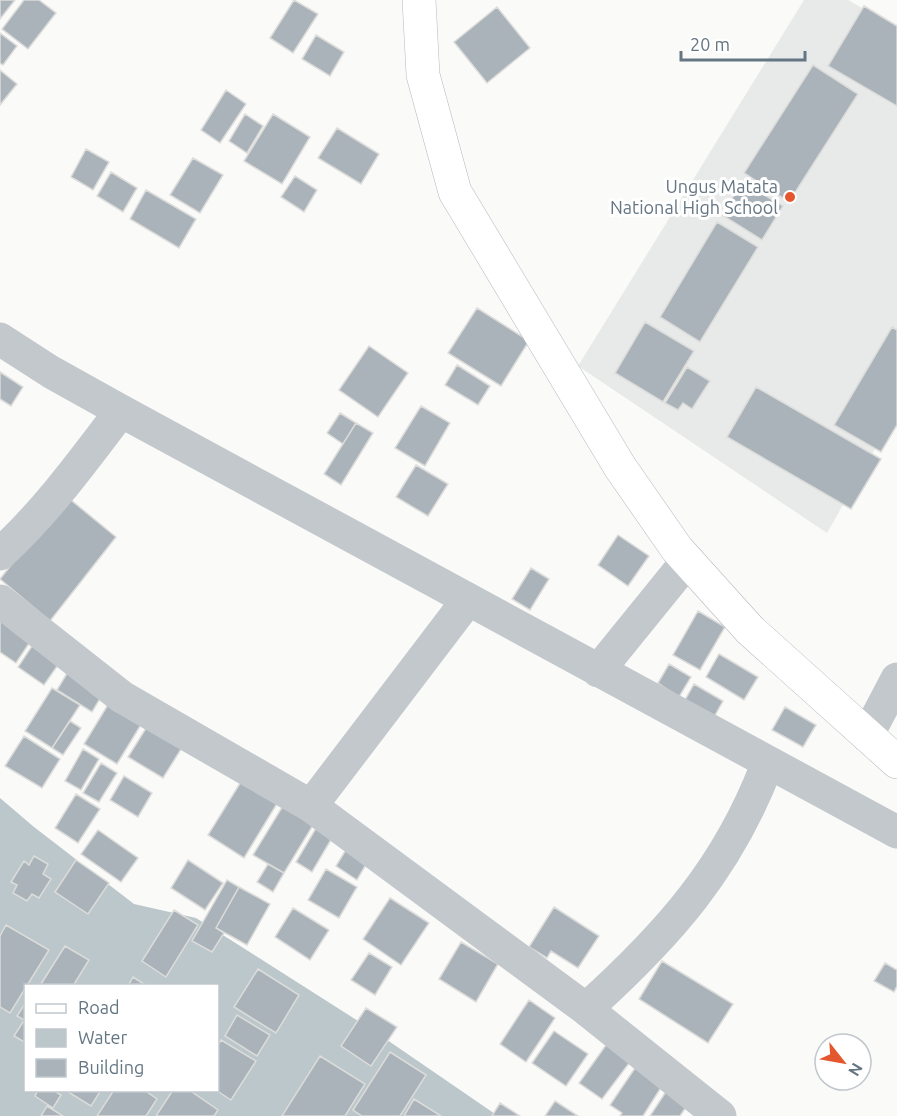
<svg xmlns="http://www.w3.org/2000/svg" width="897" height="1116" font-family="Ubuntu,sans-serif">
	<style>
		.built { fill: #e8e9e9 }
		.water { fill: #bbc7cb; fill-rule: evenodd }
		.building { fill: #aab3b9; stroke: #dcdcda; stroke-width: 1.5 }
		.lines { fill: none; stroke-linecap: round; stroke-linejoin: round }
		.secondary-casing { stroke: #b3babf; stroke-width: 34 }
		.street { stroke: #c3c8cc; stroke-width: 33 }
		.secondary { stroke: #fff; stroke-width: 33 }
		.poi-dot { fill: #e4572e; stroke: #fff; stroke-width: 2 }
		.labels { text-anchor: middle; stroke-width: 6; stroke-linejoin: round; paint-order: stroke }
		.poi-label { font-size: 18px; fill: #657683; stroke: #fff; text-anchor: end }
	</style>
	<rect width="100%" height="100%" fill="#fafaf8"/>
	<path class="built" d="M804 0H848L897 28V410L827 533 578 366Z"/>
	<path class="water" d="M0 798 34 827 134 904 196 918 377 1033 498 1116H0ZM26 986H218V1090H26Z"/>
	<path class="building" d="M0 0H15L0 19Z
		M24 0H39L56 13 28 49 2 29Z
		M294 0 318 14 293 53 270 38Z
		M864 6 897 26V106L828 66Z
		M497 7 530 48 487 83 454 42Z
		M0 33 17 46 3 65 0 63Z
		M316 35 344 52 330 76 302 59Z
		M813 65 858 94 789 202 744 173Z
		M0 70 17 84 0 105Z
		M226 90 246 104 220 143 201 130Z
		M245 114 263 126 247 153 229 141Z
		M273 114 310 137 282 184 244 161Z
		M337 128 379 154 361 184 318 158Z
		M86 149 109 162 93 190 71 177Z
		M193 158 223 175 200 213 170 195Z
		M111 172 137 188 123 212 97 196Z
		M295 176 317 190 304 212 281 197Z
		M742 182 783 206 762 240 722 215Z
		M146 190 196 219 179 248 130 219Z
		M717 222 758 247 700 342 660 317Z
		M477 308 529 341 501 386 448 353Z
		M645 322 694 351 663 402 615 373Z
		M892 327 897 330V425L881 452 834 425Z
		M369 346 408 373 378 417 339 390Z
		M457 365 490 386 478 405 445 385Z
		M687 367 710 381 692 409 683 403 678 410 665 403Z
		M0 372 23 387 11 406 0 399Z
		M756 387 881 459 851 509 727 437Z
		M421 406 450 423 425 466 395 448Z
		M340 413 356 423 343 444 327 433Z
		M356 423 373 433 341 485 324 474Z
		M416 465 448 484 428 516 396 497Z
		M66 496 116 537 50 621 0 579Z
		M618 535 649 556 628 586 598 565Z
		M531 568 549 579 530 610 512 599Z
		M698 611 725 627 700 670 673 655Z
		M0 621 34 636 16 663 0 652Z
		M32 646 58 665 44 685 18 667Z
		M719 654 758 677 744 700 706 677Z
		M669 664 691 677 679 697 658 683Z
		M69 670 104 692 92 712 57 690Z
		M694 684 723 701 714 717 685 700Z
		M52 688 80 705 52 748 25 731Z
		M109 703 142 723 117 764 84 744Z
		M785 707 816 725 803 747 772 730Z
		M70 721 81 728 63 755 52 748Z
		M148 725 183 746 163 778 128 757Z
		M24 736 60 759 42 788 5 766Z
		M83 749 99 759 81 790 65 781Z
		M101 763 117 773 99 802 83 793Z
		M124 776 152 793 138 817 110 800Z
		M242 780 278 802 244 858 208 835Z
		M76 794 100 809 78 843 55 828Z
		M284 804 315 822 284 873 253 855Z
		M316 828 332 838 312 872 296 862Z
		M98 830 138 858 121 882 81 854Z
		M347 848 368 861 357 880 336 866Z
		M34 856 48 864 43 874 51 879 39 898 32 894 27 901 13 893 17 885 11 882 24 861 29 865Z
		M76 860 109 883 88 914 55 892Z
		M188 860 223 883 205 910 171 888Z
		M268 864 284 873 273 892 257 882Z
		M326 869 357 887 339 918 308 900Z
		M227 880 239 887 216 928 224 933 212 952 192 941Z
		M239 887 270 904 247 945 216 928Z
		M390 898 429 923 401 965 363 939Z
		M554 907 599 936 578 968 551 951 547 958 529 947Z
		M293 908 329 930 310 960 275 937Z
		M174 910 198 925 166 977 142 961Z
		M6 925 49 950 10 1013 0 1007V936Z
		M461 942 498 964 476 1002 439 979Z
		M65 946 89 960 73 986H43L41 984Z
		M369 953 392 967 375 995 351 980Z
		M662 961 733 1004 708 1043 639 999Z
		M885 963 897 970V986L894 992 874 981Z
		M258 969 299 995 276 1033 234 1007Z
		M133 977 147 986H128Z
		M529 1000 555 1018 526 1062 500 1044Z
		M26 1002V1021L17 1016Z
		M366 1008 397 1027 371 1066 341 1046Z
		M237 1015 270 1035 257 1056 225 1036Z
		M23 1022 26 1024V1043L14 1036Z
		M554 1031 588 1054 566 1086 532 1063Z
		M221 1040 256 1061 231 1100 216 1090 218 1045Z
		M606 1045 630 1062 602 1099 579 1083Z
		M390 1052 426 1075 400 1116H362L353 1110Z
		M320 1056 365 1084 345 1116H282Z
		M635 1068 662 1086 643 1116H620L622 1113 610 1105Z
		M38 1090H53L61 1095 53 1108 35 1096Z
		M65 1090H101L91 1106Z
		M114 1090H144L157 1099 146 1116H97Z
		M173 1090H189L218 1110 214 1116H156Z
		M667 1090 688 1104 680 1116H650Z
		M414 1099 441 1116H404Z
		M555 1101 578 1116H545Z
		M500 1103 520 1116H492Z
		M47 1106 63 1116H41Z"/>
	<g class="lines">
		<g class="secondary-casing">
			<path id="secondary" d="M419 0 423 75 455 192 620 467 677 549 750 630 897 762"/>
		</g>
		<path class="street" d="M0 339 51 372 121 411 897 832
			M0 554C46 512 83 461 121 411
			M0 601 122 697 311 806 586 1009 720 1116
			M598 671 688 560
			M867 736 897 679
			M311 806 467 601
			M586 1009C668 935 729 867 768 762"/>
		<use href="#secondary" class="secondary"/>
	</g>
	<circle class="poi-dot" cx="790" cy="197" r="6"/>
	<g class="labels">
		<g class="poi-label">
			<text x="778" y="193">Ungus Matata<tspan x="778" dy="21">National High School</tspan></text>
		</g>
	</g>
	<rect x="24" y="984" width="195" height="108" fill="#ffffff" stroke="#c1c8cd" stroke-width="1.5"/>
	<rect x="36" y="1004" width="30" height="9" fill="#ffffff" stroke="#c1c8cd" stroke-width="1.5"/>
	<text x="78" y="1014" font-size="18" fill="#657683">Road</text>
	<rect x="36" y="1029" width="30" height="18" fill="#bbc7cb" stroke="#c1c8cd" stroke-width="1.5"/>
	<text x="78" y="1044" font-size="18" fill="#657683">Water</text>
	<rect x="36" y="1059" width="30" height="18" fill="#aab3b9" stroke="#c1c8cd" stroke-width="1.5"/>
	<text x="78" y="1074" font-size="18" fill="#657683">Building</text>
	<g transform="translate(843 1062) rotate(121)"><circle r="28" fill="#ffffff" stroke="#c1c8cd" stroke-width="1.5"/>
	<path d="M0-4.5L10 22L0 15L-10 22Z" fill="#e4572e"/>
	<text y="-9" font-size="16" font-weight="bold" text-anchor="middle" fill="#657683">N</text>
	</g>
	<path d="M681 51v9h124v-9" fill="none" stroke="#657683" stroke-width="3"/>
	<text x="690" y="51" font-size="18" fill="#657683" stroke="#ffffff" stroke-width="4.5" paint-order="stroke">20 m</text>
</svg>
